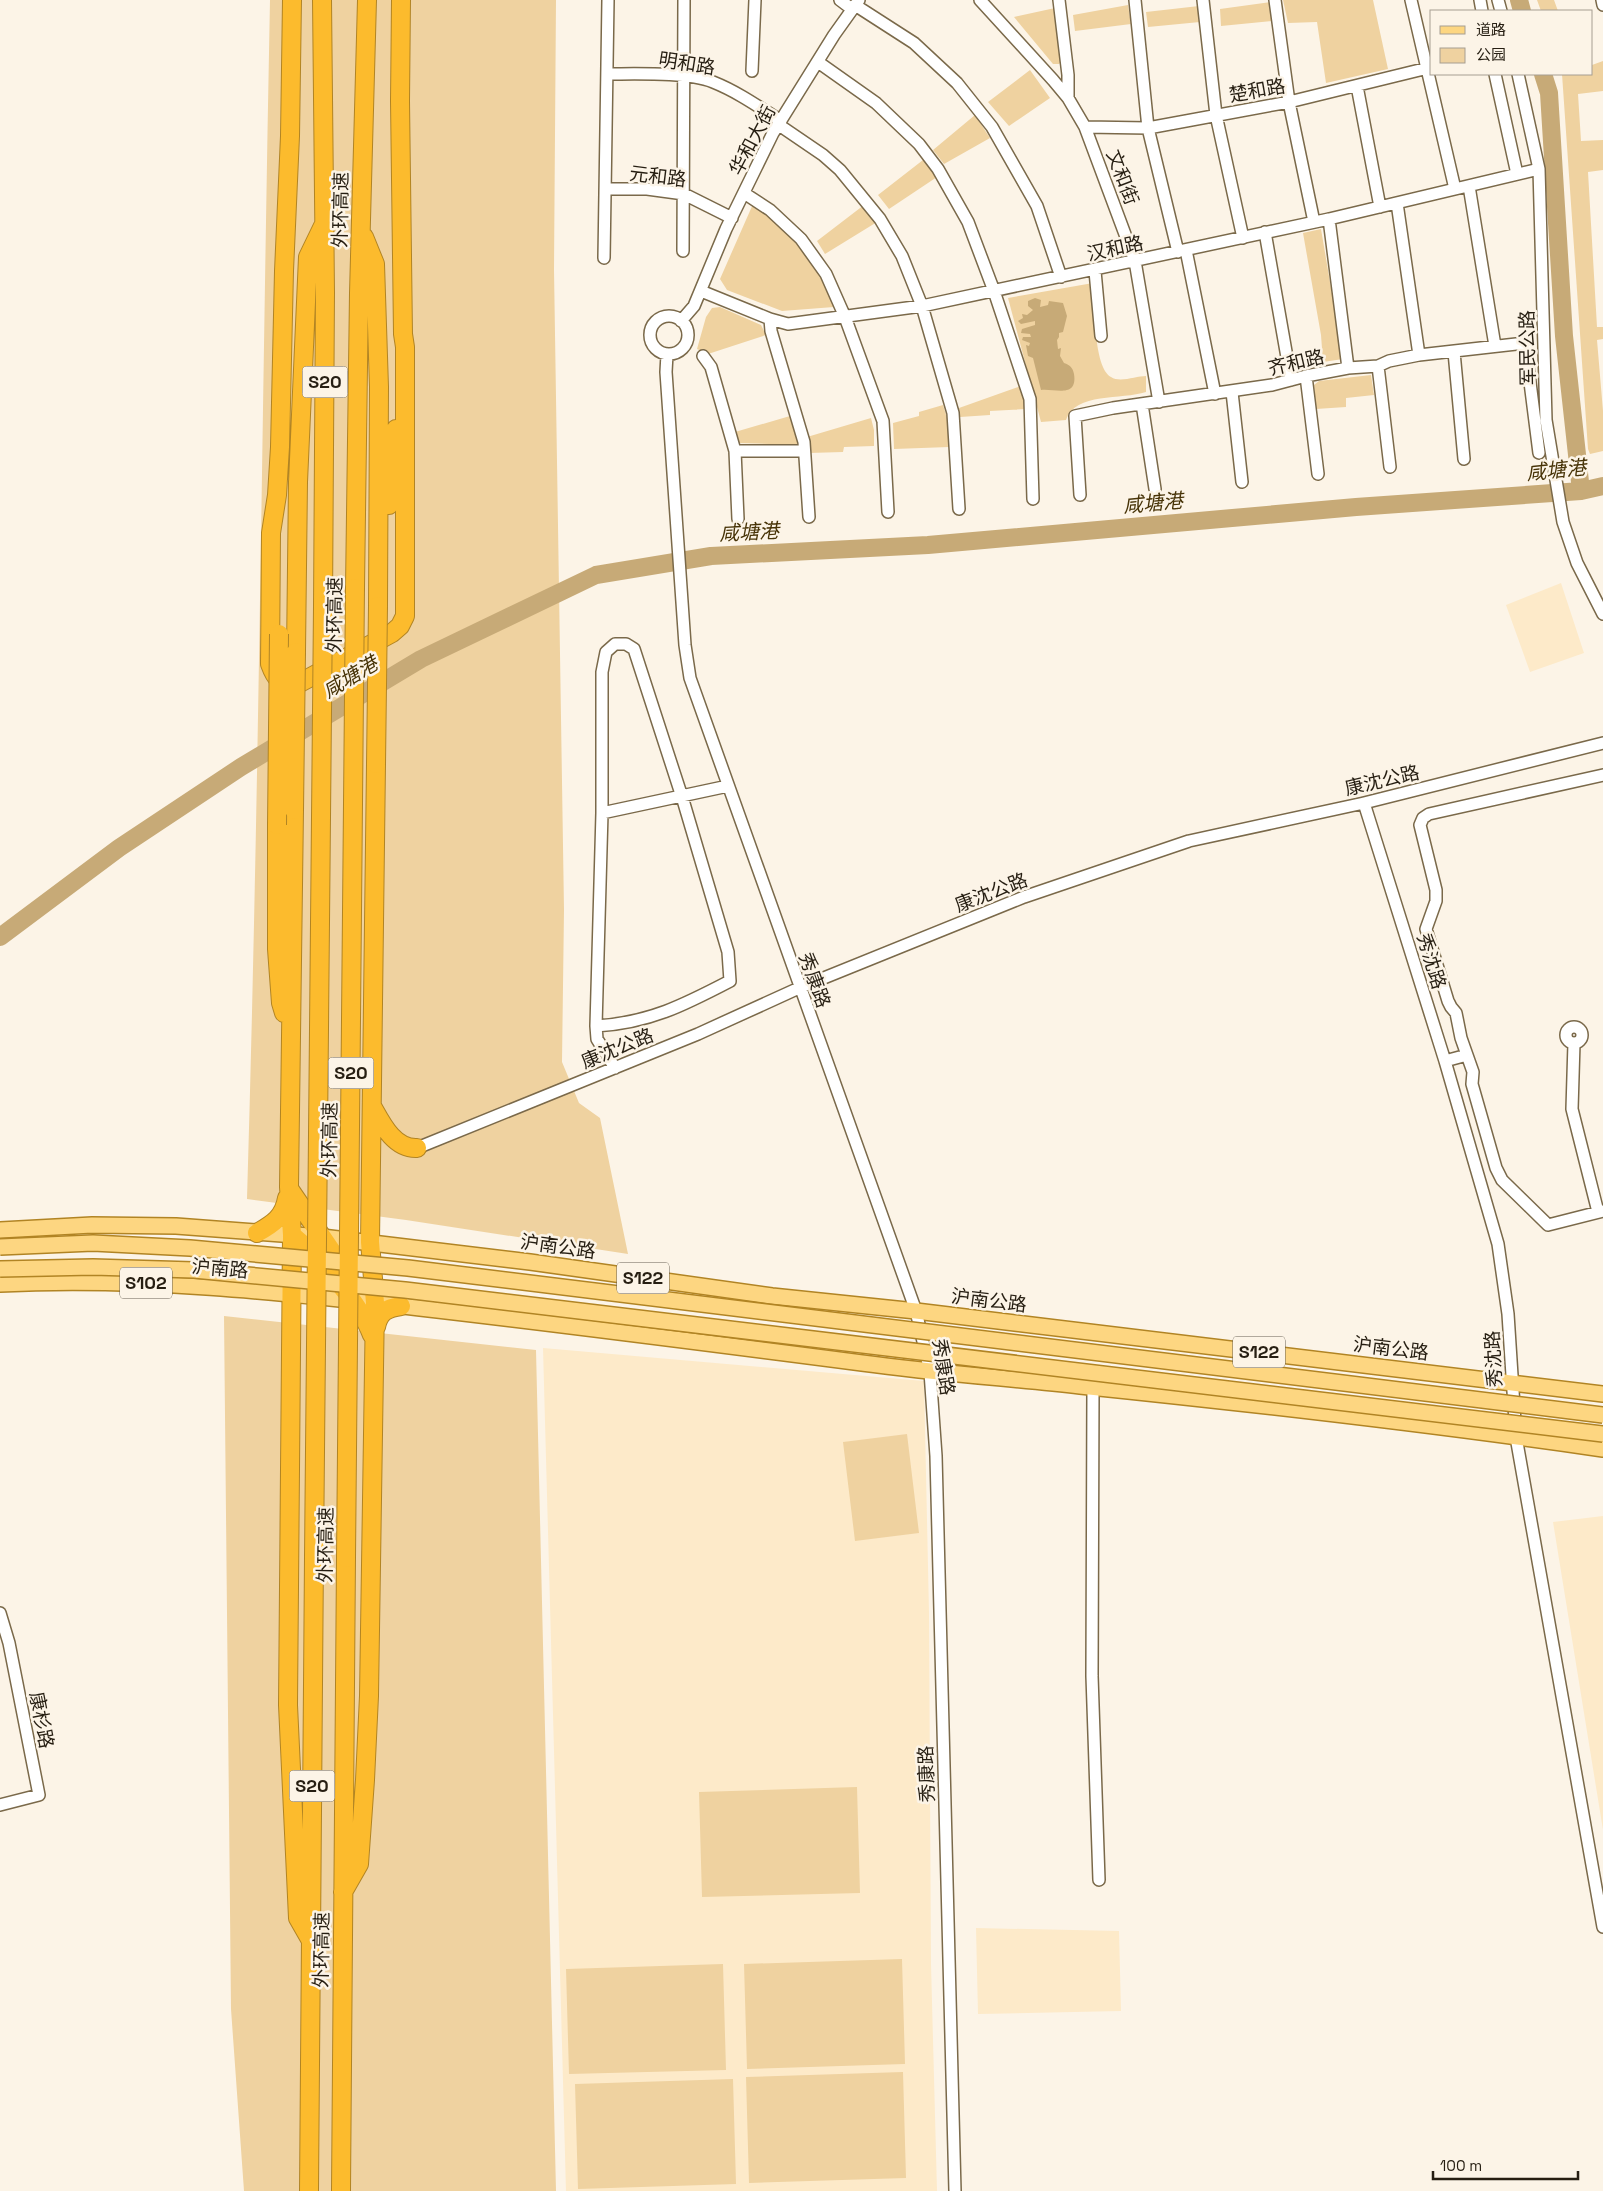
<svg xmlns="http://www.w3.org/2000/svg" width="1603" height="2191" font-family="'Space Grotesk','Noto Sans SC',sans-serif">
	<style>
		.built { fill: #fdeac9 }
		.green { fill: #efd2a0 }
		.water { fill: #c7aa77 }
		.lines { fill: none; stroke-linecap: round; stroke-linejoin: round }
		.river { stroke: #c7aa77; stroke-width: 18 }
		.minor-casing { stroke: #7a694a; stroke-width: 14 }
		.major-casing { stroke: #b18424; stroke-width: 18 }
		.highway-casing { stroke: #b18424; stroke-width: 20 }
		.minor { stroke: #fff; stroke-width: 11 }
		.major { stroke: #fdd681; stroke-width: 15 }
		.highway { stroke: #fcbb2d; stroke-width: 18 }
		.major-bridge-casing { stroke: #b18424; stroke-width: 18; stroke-linecap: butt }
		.highway-bridge-casing { stroke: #b18424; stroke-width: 20; stroke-linecap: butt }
		.major-bridge { stroke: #fdd681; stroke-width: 15 }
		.highway-bridge { stroke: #fcbb2d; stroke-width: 18 }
		.labels { text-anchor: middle; stroke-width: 5; stroke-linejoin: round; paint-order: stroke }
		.shield { fill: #fcf4e7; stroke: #665e52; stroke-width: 1 }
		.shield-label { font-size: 18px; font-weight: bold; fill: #261e12 }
		.street-label { font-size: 19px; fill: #261e12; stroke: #fcf4e7 }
		.water-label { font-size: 20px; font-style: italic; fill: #473307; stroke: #fcf4e7 }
	</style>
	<rect width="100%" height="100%" fill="#fcf4e7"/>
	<path class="built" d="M1561 583 1584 653 1530 672 1506 605Z
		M543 1348 924 1381 929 1613 931 1964 937 2191H566Z
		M1603 1516V1830L1553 1522Z
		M976 1928 1119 1931 1121 2011 978 2014Z"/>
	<path class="green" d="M270 0H556L554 270 564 910 562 1062 579 1103 600 1118 628 1254 406 1220 247 1199C259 799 262 400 270 0Z
		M1283 0H1373L1388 69 1326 83 1317 22 1288 23Z
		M1537 0H1554L1558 11H1541Z
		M1271 2 1272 21 1221 26 1220 9Z
		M1128 5 1131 24 1075 31 1073 15Z
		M1199 6 1200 22 1148 27 1146 12Z
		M1055 8 1063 60 1059 64H1053L1014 17Z
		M1603 61V91L1578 94 1581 141 1603 140V170L1588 172 1597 327H1603V339L1597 340 1603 411V451L1590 454 1588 449 1562 74H1592V65Z
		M1030 70 1050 98 1009 126 988 102Z
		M975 115 990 138 944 164 933 150Z
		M923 160 937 177 889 209 878 195Z
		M753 204C781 224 806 247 823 277 828 286 830 298 834 307L782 311 727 290 720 279Z
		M864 205 877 222 825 254 817 241Z
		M1321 229 1343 359 1323 362 1321 335 1303 233Z
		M1093 283C1095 303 1093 367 1111 377 1120 383 1136 376 1146 376V392C1122 400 1075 392 1066 420L1041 422 1008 298Z
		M720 307 761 325 766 335 708 354 697 349 706 317 712 308Z
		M1371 375 1374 395 1346 398V407L1316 409 1314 385 1319 381Z
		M1021 386 1026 400V409L990 411V415L960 417 959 408Z
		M943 405 948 421 949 447 894 449 893 423 919 416V412Z
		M790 416 798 445 739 443 735 432Z
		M871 418 874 430V446L844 447 843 452 809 453 807 437Z
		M224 1316 536 1350 556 2191H244L231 2009Z
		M907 1434 919 1533 855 1541 843 1442Z
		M857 1787 860 1893 702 1897 699 1792Z
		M902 1959 905 2064 747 2069 744 1964Z
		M723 1964 726 2070 569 2074 566 1969Z
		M903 2072 906 2178 749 2183 746 2077Z
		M733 2079 736 2184 578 2189 575 2084Z"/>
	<path class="water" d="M1035 298 1041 300 1040 307 1048 305 1049 301 1063 303 1067 316 1063 332 1059 333V337L1057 340 1058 349 1061 348 1060 356 1064 363C1070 365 1073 368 1074 374 1078 399 1053 388 1041 390L1033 358 1028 356 1026 345 1029 346 1030 343 1022 340 1023 337H1031L1030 334 1021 333 1022 329 1035 325V321L1021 324 1018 321 1023 318 1022 314 1027 315 1033 310 1028 306V301Z"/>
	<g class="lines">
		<path class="river" d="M1519 0 1522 11
			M1543 74 1549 93 1564 336 1581 491
			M0 937 119 848 241 767 421 659 596 575 711 556 928 545 1356 507 1581 491 1603 486"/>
		<g class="minor-casing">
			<path id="minor" d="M840 0 852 9
				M980 0 1053 80 1068 98 1085 127 1135 261 1159 402
				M1059 0 1068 75V98
				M1135 0 1148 128 1178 252
				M1203 0 1216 115 1243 238
				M1275 0 1289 102 1314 222
				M1411 0 1455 189
				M1480 0 1482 11
				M1498 0 1501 11
				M1602 0 1603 5
				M855 5 914 43 957 83 992 127 1037 206 1061 277
				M818 62 876 103 919 144 938 169 968 222 994 291 1030 399 1033 499
				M752 71 755 0
				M608 74C637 74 688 72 713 82 738 92 759 107 781 121
				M1495 74 1517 174
				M1518 74 1539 169 1546 420 1563 522 1577 563 1603 614
				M1357 86 1380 207
				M779 125 823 155 840 170 880 219 902 256 922 306 953 413 959 509
				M1085 127 1148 128 1289 102 1432 67
				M1469 186 1495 346
				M606 189H647L684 194 732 218
				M744 193 770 210 801 239 826 274 845 317 883 421 888 512
				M1397 203 1419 355
				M1329 219 1348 368
				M1265 232 1291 380
				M1186 250 1215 394
				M683 251 684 0
				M604 258 608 0
				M1095 271 1101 336
				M701 291 770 319 788 324 922 306 1329 219 1539 169
				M650 335a19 19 0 1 1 38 0a19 19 0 1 1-38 0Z
				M770 319 771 331 804 442 809 517
				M681 321 694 306 726 229 773 133 834 35 859 0
				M1454 352 1464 459
				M667 354 666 372 685 645 690 678 916 1311 930 1372 936 1456 955 2191
				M703 356 711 367 735 451 738 519
				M1378 366 1390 467
				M1306 376 1318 474
				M1232 392 1242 482
				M1142 404 1155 489
				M735 451H804
				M1080 495 1075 416 1113 408 1272 385 1306 376 1348 368 1378 366 1389 361 1419 355 1525 343 1539 453
				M1603 775 1429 814 1423 818 1420 825 1436 890V901L1426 929 1448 1001 1451 1007 1456 1013 1461 1038 1473 1072 1472 1084 1496 1168 1502 1180 1548 1225 1603 1211
				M1364 803 1445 1061 1498 1244 1508 1314 1516 1437 1603 1927
				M602 813 728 786
				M596 1026 602 813V672L606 652 615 644H626L634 649 683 800 728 952 730 981C684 1005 649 1023 596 1026L597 1039 615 1068
				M1566 1035a8 8 0 1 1 16 0a8 8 0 1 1-16 0Z
				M1574 1043 1572 1109 1598 1212
				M1445 1061 1467 1055
				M417 1148 698 1034 799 988 1024 897 1189 841 1364 803 1603 743
				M1093 1387 1092 1676 1099 1880
				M0 1613 9 1643 39 1795 0 1805"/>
		</g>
		<g class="major-casing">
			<path id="major" d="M0 1230 92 1225 176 1226 322 1237 530 1262 772 1296 916 1311 1603 1394
				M0 1284C141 1277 280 1292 420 1308 568 1325 715 1344 862 1363 935 1373 1007 1378 1080 1386 1255 1404 1429 1424 1603 1449"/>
		</g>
		<g class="highway-casing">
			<path id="highway" d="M292 0 290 136 284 271 280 447 277 495 271 533 270 664C275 678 280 685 296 685L392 633 400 626 405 616V347L403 334 400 101 401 0
				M322 0 325 292 323 606
				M364 237 375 264 379 387 378 606
				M389 505 396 429
				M355 588 359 293 367 0
				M296 652 298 482 308 257 323 226
				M294 810 289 1187 292 1235 288 1705 298 1918 310 1939
				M277 825V949L281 1003 284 1013
				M372 1106C382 1124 394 1149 417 1148
				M290 1190 346 1272
				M257 1233C273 1224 284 1217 287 1198
				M292 1235C317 1255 361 1305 372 1335
				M376 1327C379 1312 387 1308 401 1306
				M343 1892 359 1864 365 1780 369 1696 375 1303 370 1242 376 764
				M309 2191 314 1557
				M341 2191 346 1558"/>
		</g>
		<use href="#minor" class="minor"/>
		<use href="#major" class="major"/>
		<use href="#highway" class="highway"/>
		<g class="major-bridge-casing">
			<path id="major-bridge" d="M0 1247 93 1243 190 1248 408 1268 1603 1415
				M0 1269 93 1267 194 1270 405 1290 1603 1434"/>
		</g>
		<g class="highway-bridge-casing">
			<path id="highway-bridge" d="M376 764 378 606
				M294 810 296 652
				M277 825 279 634
				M314 1557 323 606
				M346 1558 355 588"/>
		</g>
		<use href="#major-bridge" class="major-bridge"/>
		<use href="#highway-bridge" class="highway-bridge"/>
	</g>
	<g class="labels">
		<g class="shield">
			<rect x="302.5" y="366.5" width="45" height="31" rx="4"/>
			<rect x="328.5" y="1057.5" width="45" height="31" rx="4"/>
			<rect x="617" y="1262.5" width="52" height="31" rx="4"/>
			<rect x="120" y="1267.5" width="52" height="31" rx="4"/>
			<rect x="1233" y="1336.5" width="52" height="31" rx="4"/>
			<rect x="289.5" y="1770.5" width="45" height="31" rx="4"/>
		</g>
		<g class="shield-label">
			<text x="325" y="388">S20</text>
			<text x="351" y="1079">S20</text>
			<text x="643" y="1284">S122</text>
			<text x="146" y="1289">S102</text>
			<text x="1259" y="1358">S122</text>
			<text x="312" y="1792">S20</text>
		</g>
		<g class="street-label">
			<text transform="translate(687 63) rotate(9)" y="7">明和路</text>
			<text transform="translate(1257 90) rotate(-10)" y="7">楚和路</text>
			<text transform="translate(752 140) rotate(-62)" y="7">华和大街</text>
			<text transform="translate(658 176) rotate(7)" y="7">元和路</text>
			<text transform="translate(1123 177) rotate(69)" y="7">文和街</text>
			<text transform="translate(340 210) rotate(-89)" y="7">外环高速</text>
			<text transform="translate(1115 248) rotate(-12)" y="7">汉和路</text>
			<text transform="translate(1527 348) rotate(-91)" y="7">军民公路</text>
			<text transform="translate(1296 362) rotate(-13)" y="7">齐和路</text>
			<text transform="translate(334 615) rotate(-89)" y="7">外环高速</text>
			<text transform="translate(1382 780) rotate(-13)" y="7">康沈公路</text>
			<text transform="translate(991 892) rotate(-21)" y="7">康沈公路</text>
			<text transform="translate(1432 961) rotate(73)" y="7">秀沈路</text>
			<text transform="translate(815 980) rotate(70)" y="7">秀康路</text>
			<text transform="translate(617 1048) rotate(-22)" y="7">康沈公路</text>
			<text transform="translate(329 1140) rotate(-89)" y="7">外环高速</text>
			<text transform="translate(558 1246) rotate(8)" y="7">沪南公路</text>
			<text transform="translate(220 1268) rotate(5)" y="7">沪南路</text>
			<text transform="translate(989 1300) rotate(7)" y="7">沪南公路</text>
			<text transform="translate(1391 1348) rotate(7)" y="7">沪南公路</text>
			<text transform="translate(1493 1359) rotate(-93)" y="7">秀沈路</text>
			<text transform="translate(944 1367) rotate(81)" y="7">秀康路</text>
			<text transform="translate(325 1545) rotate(-89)" y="7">外环高速</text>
			<text transform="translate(42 1720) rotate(79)" y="7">康杉路</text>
			<text transform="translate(926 1774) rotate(-92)" y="7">秀康路</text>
			<text transform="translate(321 1950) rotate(-89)" y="7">外环高速</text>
		</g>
		<g class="water-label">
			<text transform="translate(1556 470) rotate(-6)" y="7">咸塘港</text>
			<text transform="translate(1153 503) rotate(-5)" y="7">咸塘港</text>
			<text transform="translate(749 532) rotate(-3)" y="7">咸塘港</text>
			<text transform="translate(350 677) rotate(-31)" y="7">咸塘港</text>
		</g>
	</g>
	<rect x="1430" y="10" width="162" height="65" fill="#fcf4e7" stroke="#a69e92"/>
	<rect x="1440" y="26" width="25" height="8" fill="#fdd681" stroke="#a69e92"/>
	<text x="1476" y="35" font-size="15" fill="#261e12">道路</text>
	<rect x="1440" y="48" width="25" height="15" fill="#efd2a0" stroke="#a69e92"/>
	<text x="1476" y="60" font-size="15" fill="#261e12">公园</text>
	<path d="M1433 2171v8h145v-8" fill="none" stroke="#261e12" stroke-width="2.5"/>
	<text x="1440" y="2171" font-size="15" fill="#261e12" stroke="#fcf4e7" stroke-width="4" paint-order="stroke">100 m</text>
</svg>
